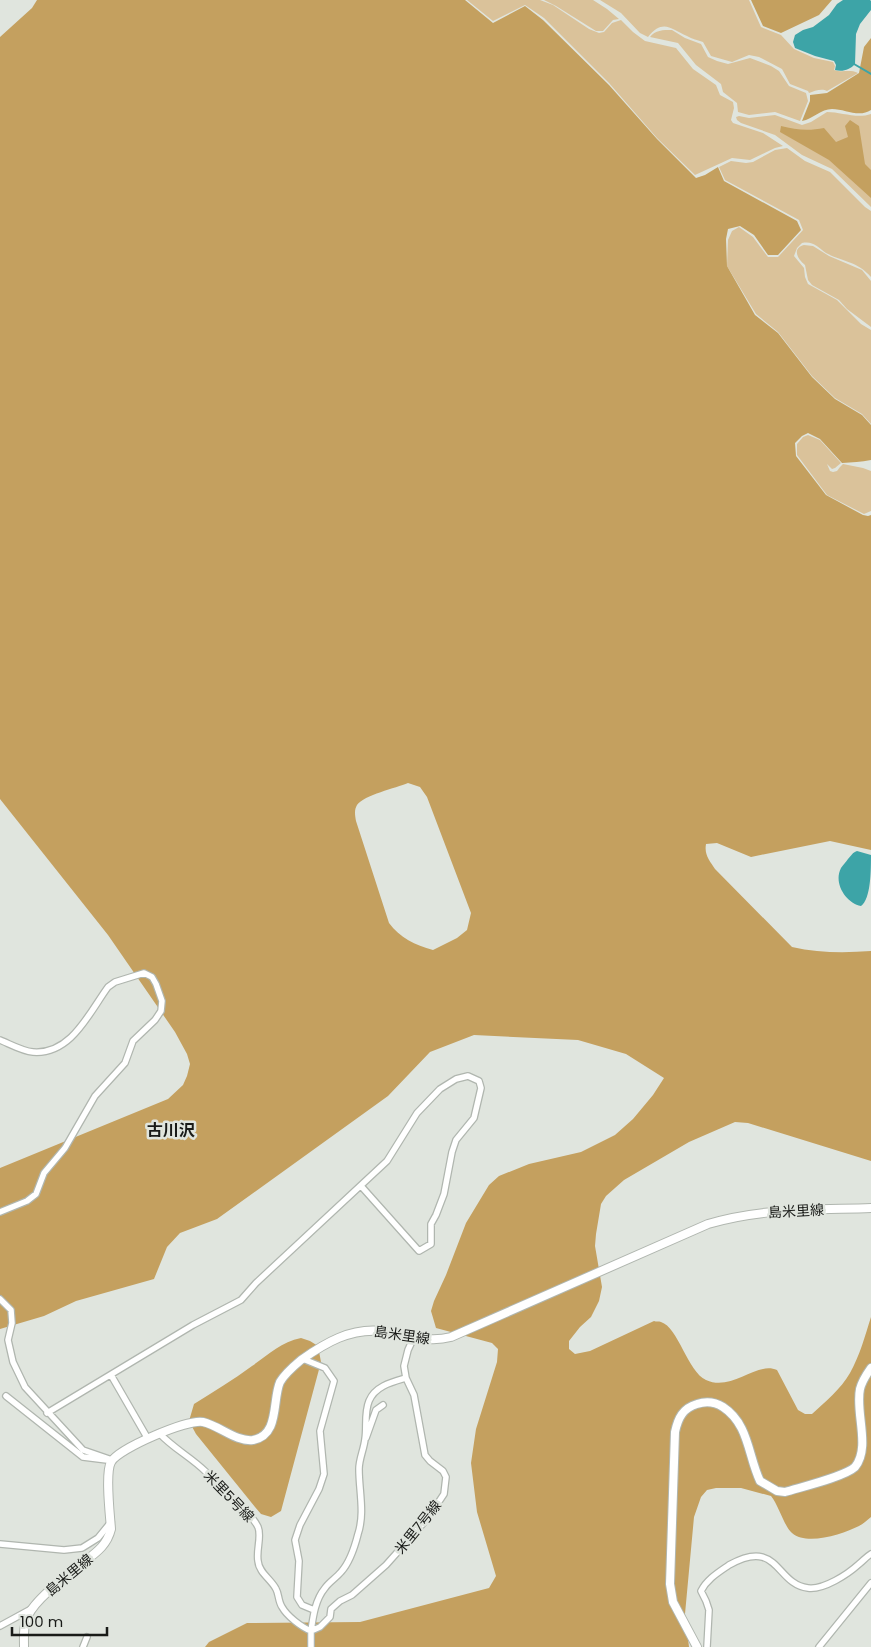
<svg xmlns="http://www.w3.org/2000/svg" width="871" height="1647" font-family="Poppins,'Noto Sans JP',sans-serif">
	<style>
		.green { fill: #dac29a }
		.forest { fill: #c4a05f; fill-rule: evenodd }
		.water { fill: #3da4a7 }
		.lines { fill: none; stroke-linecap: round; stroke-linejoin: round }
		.stream { stroke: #3da4a7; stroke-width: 2 }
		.street-casing { stroke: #b0b6af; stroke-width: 8 }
		.secondary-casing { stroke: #b0b6af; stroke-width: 10 }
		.street { stroke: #fff; stroke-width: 5.5 }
		.secondary { stroke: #fff; stroke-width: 8 }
		.labels { text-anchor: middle; stroke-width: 5; stroke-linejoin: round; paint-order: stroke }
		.street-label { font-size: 14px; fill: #191b18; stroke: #e0e5de }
		.quarter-label { font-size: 16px; font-weight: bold; fill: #191b18; stroke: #e0e5de }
	</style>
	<rect width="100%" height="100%" fill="#e0e5de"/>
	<path class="green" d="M467 0H540L553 5 589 29 599 33 604 32 612 23 621 20 633 32 645 41 676 48 693 69 716 85 720 95 733 102 734 108 731 120 733 123 763 133 783 146 775 148 750 160 732 158 695 175 657 138 609 83 544 18 525 5 493 21Z
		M544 0H593L607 9 619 19 613 20 603 31H596L556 6Z
		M600 0H749L761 27 781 35 794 49 814 58 833 62 835 66 834 70C842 73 850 69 858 73L827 91C822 88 814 91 809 93L808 91 790 84 782 69 759 57 749 55 732 62 711 56 703 42C698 40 692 39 687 36 671 29 663 18 648 37L640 33 621 13Z
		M672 30 685 38 701 44 708 57 717 61 728 64 750 58 771 66 779 71 789 86 806 93 808 101 800 121 775 112 749 115 738 112 737 103 723 92 721 84 696 65 678 43 650 37C655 30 663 30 672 30Z
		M827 112C841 112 857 119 871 114V207L832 169 802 155 775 135 741 123 737 120 736 117 739 116 749 118 775 115 802 125 811 122Z
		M787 148 805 161 830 172 865 207 871 211V277C857 261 843 262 826 253 817 247 814 241 802 243L797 248 794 256 804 268 805 277 808 284 837 300 861 324 871 330V424L862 414 835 398 812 376 778 332 756 314 727 266 728 240 732 231 739 227 753 237 768 257H778L803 230 799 220 725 180 719 167 731 161 746 163 753 162 775 150Z
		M804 245 813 246 829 256 862 270 871 281V327L847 309 839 300 812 285 808 280 805 265C797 259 792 248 804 245Z
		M808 435 820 440 841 463 835 468 832 469 827 464 830 471 833 472 837 471 840 467 843 464 863 468 871 471V511L864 514 827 495 797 455V444L803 437Z"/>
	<path class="forest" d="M37 0H465L493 23 525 6 543 20 609 85 657 139 696 178 705 175 718 167 724 181 797 221 801 230 778 255H768L754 235 740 226 728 229 726 239 727 266 755 315 778 333 812 377 835 399 862 415 871 425V460C861 462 852 462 842 463L820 439 808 433 802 436 795 443 796 456 826 495 863 515 868 516 871 515V850L830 841 751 857 717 843 706 844C704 855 710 861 715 869L792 947C818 953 845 953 871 951V1161L748 1123 735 1122 689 1142 624 1180 606 1196 601 1204 596 1234 595 1246 602 1287 599 1301 591 1317 580 1327 569 1341V1349L575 1354 590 1351 654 1321C656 1322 659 1321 661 1322 678 1327 688 1372 706 1380 732 1392 756 1361 777 1370L798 1410 805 1414H812C825 1402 841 1389 850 1373 860 1355 865 1336 871 1317V1517C867 1520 863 1524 859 1526 843 1534 807 1546 792 1533 784 1526 779 1506 771 1496L741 1488H716L707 1490 701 1497 694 1517 685 1614 689 1647H205L209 1642 247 1623 360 1622 489 1588 496 1576 477 1512 471 1463 476 1429 497 1362 498 1349 492 1343 436 1328 431 1311 434 1301 446 1275 466 1223 489 1185 499 1176 529 1164 581 1152 615 1135 633 1119 653 1095 664 1078 626 1054 578 1040 474 1035 430 1052 388 1096 217 1219 180 1233 167 1247 154 1279 76 1301 44 1316 0 1329V1168L168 1099 183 1085 187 1076 190 1064 187 1054 175 1032 108 935 0 799V37L32 8ZM408 783 420 787 427 797 471 913 467 930 457 938 433 950C415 945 400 938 389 923L356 821C355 815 354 810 357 805 364 795 396 788 408 783Z
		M751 0H832L819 15 781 33 763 26Z
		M871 38V110C859 118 845 109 832 109 821 109 813 119 802 121L810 101V95L827 93 859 73 864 47Z
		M850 120 859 126 865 164 871 170V198L829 160 780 132 781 126C796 130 809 131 824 128L836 142 848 137 845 126Z
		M301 1338 310 1341 318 1346 321 1362 281 1511 271 1517 261 1514 255 1507 196 1434 189 1421 194 1404C213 1392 233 1380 252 1366 268 1355 281 1342 301 1338Z"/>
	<path class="water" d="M843 0H870L871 1V10L860 24 856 34 855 64C850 70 842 72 835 70L836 65 834 61 815 56 795 48 793 42 795 35 803 30 813 27 829 15 837 4Z
		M857 851 871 855C871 870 871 899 861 906 846 903 833 883 841 868 843 865 846 862 848 859 852 855 852 853 857 851Z"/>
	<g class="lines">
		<path class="stream" d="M854 64 871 74"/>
		<g class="street-casing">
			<path id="street" d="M0 1040C10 1044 22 1051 33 1052 71 1055 89 1013 108 987L115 982 144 973 152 977 156 984 162 1001 161 1011 155 1020 133 1041 125 1063 95 1096 65 1148 44 1173 36 1194 27 1201 0 1212
				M0 1299 11 1310 12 1323 8 1340 13 1362 25 1387 83 1450 112 1460
				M303 1359 325 1368 334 1381 320 1431 324 1474 319 1489 300 1525 295 1540 299 1561 297 1597 302 1605 314 1610
				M111 1375 148 1439
				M6 1396 83 1457 107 1460
				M47 1413 193 1325 241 1300 256 1283 387 1161 417 1113 440 1089 456 1079 468 1076 479 1081 481 1088 474 1118 456 1140 452 1152 444 1194 436 1215 431 1224V1244L419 1251 361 1186
				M159 1433C174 1449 191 1457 206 1472 211 1477 214 1485 220 1490 232 1501 250 1511 258 1527 262 1536 256 1550 258 1561 259 1573 271 1579 276 1589 279 1594 278 1601 282 1607 287 1616 301 1627 311 1631V1647
				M366 1438 376 1410 383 1405
				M0 1544 64 1550 82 1548 98 1538 111 1522
				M0 1626 33 1608
				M311 1631 320 1627 330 1617 331 1609 340 1601 352 1595 386 1565 428 1518 444 1494 446 1477 443 1471 430 1461 425 1455 414 1395 406 1378 404 1366 408 1350 414 1337
				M311 1631C313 1617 315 1600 325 1588 329 1582 336 1578 341 1572 350 1562 355 1546 358 1534 365 1513 359 1491 359 1469 359 1459 364 1449 365 1439 367 1427 364 1413 369 1401 375 1386 392 1382 406 1378
				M83 1647 87 1637
				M707 1647 709 1610 706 1601 701 1591C707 1579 719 1572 729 1565 779 1537 775 1584 808 1588 824 1590 848 1574 859 1564 863 1561 866 1557 871 1554
				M819 1647 871 1583"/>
		</g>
		<g class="secondary-casing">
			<path id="secondary" d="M24 1647C24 1636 23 1626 28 1616 35 1599 69 1574 84 1562 97 1552 107 1545 111 1529 110 1515 105 1473 111 1462 119 1448 188 1419 203 1422 220 1426 236 1442 253 1440 280 1435 272 1400 280 1382 284 1375 295 1365 301 1360 325 1343 350 1328 381 1331 406 1333 425 1344 451 1337L708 1224C761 1208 816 1210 871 1208
				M697 1647 673 1602 670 1584 675 1432C678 1418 683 1408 697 1404 706 1401 715 1402 723 1407 749 1424 748 1456 760 1481L777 1491 785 1492C801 1487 844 1477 855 1467 871 1447 855 1413 860 1389 862 1381 866 1375 871 1368"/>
		</g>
		<use href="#street" class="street"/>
		<use href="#secondary" class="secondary"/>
	</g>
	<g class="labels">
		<g class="street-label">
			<text transform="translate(796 1211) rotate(-3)" y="5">島米里線</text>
			<text transform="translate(402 1335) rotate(8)" y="5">島米里線</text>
			<text transform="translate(229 1496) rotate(46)" y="5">米里5号線</text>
			<text transform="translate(418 1527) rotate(-51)" y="5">米里7号線</text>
			<text transform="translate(69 1575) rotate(-40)" y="5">島米里線</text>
		</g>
		<g class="quarter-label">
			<text x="171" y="1136">古川沢</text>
		</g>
	</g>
	<path d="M12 1627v8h95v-8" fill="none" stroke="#191b18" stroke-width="2.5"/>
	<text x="20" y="1627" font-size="15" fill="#191b18" stroke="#e0e5de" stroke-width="4" paint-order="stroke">100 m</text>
</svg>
